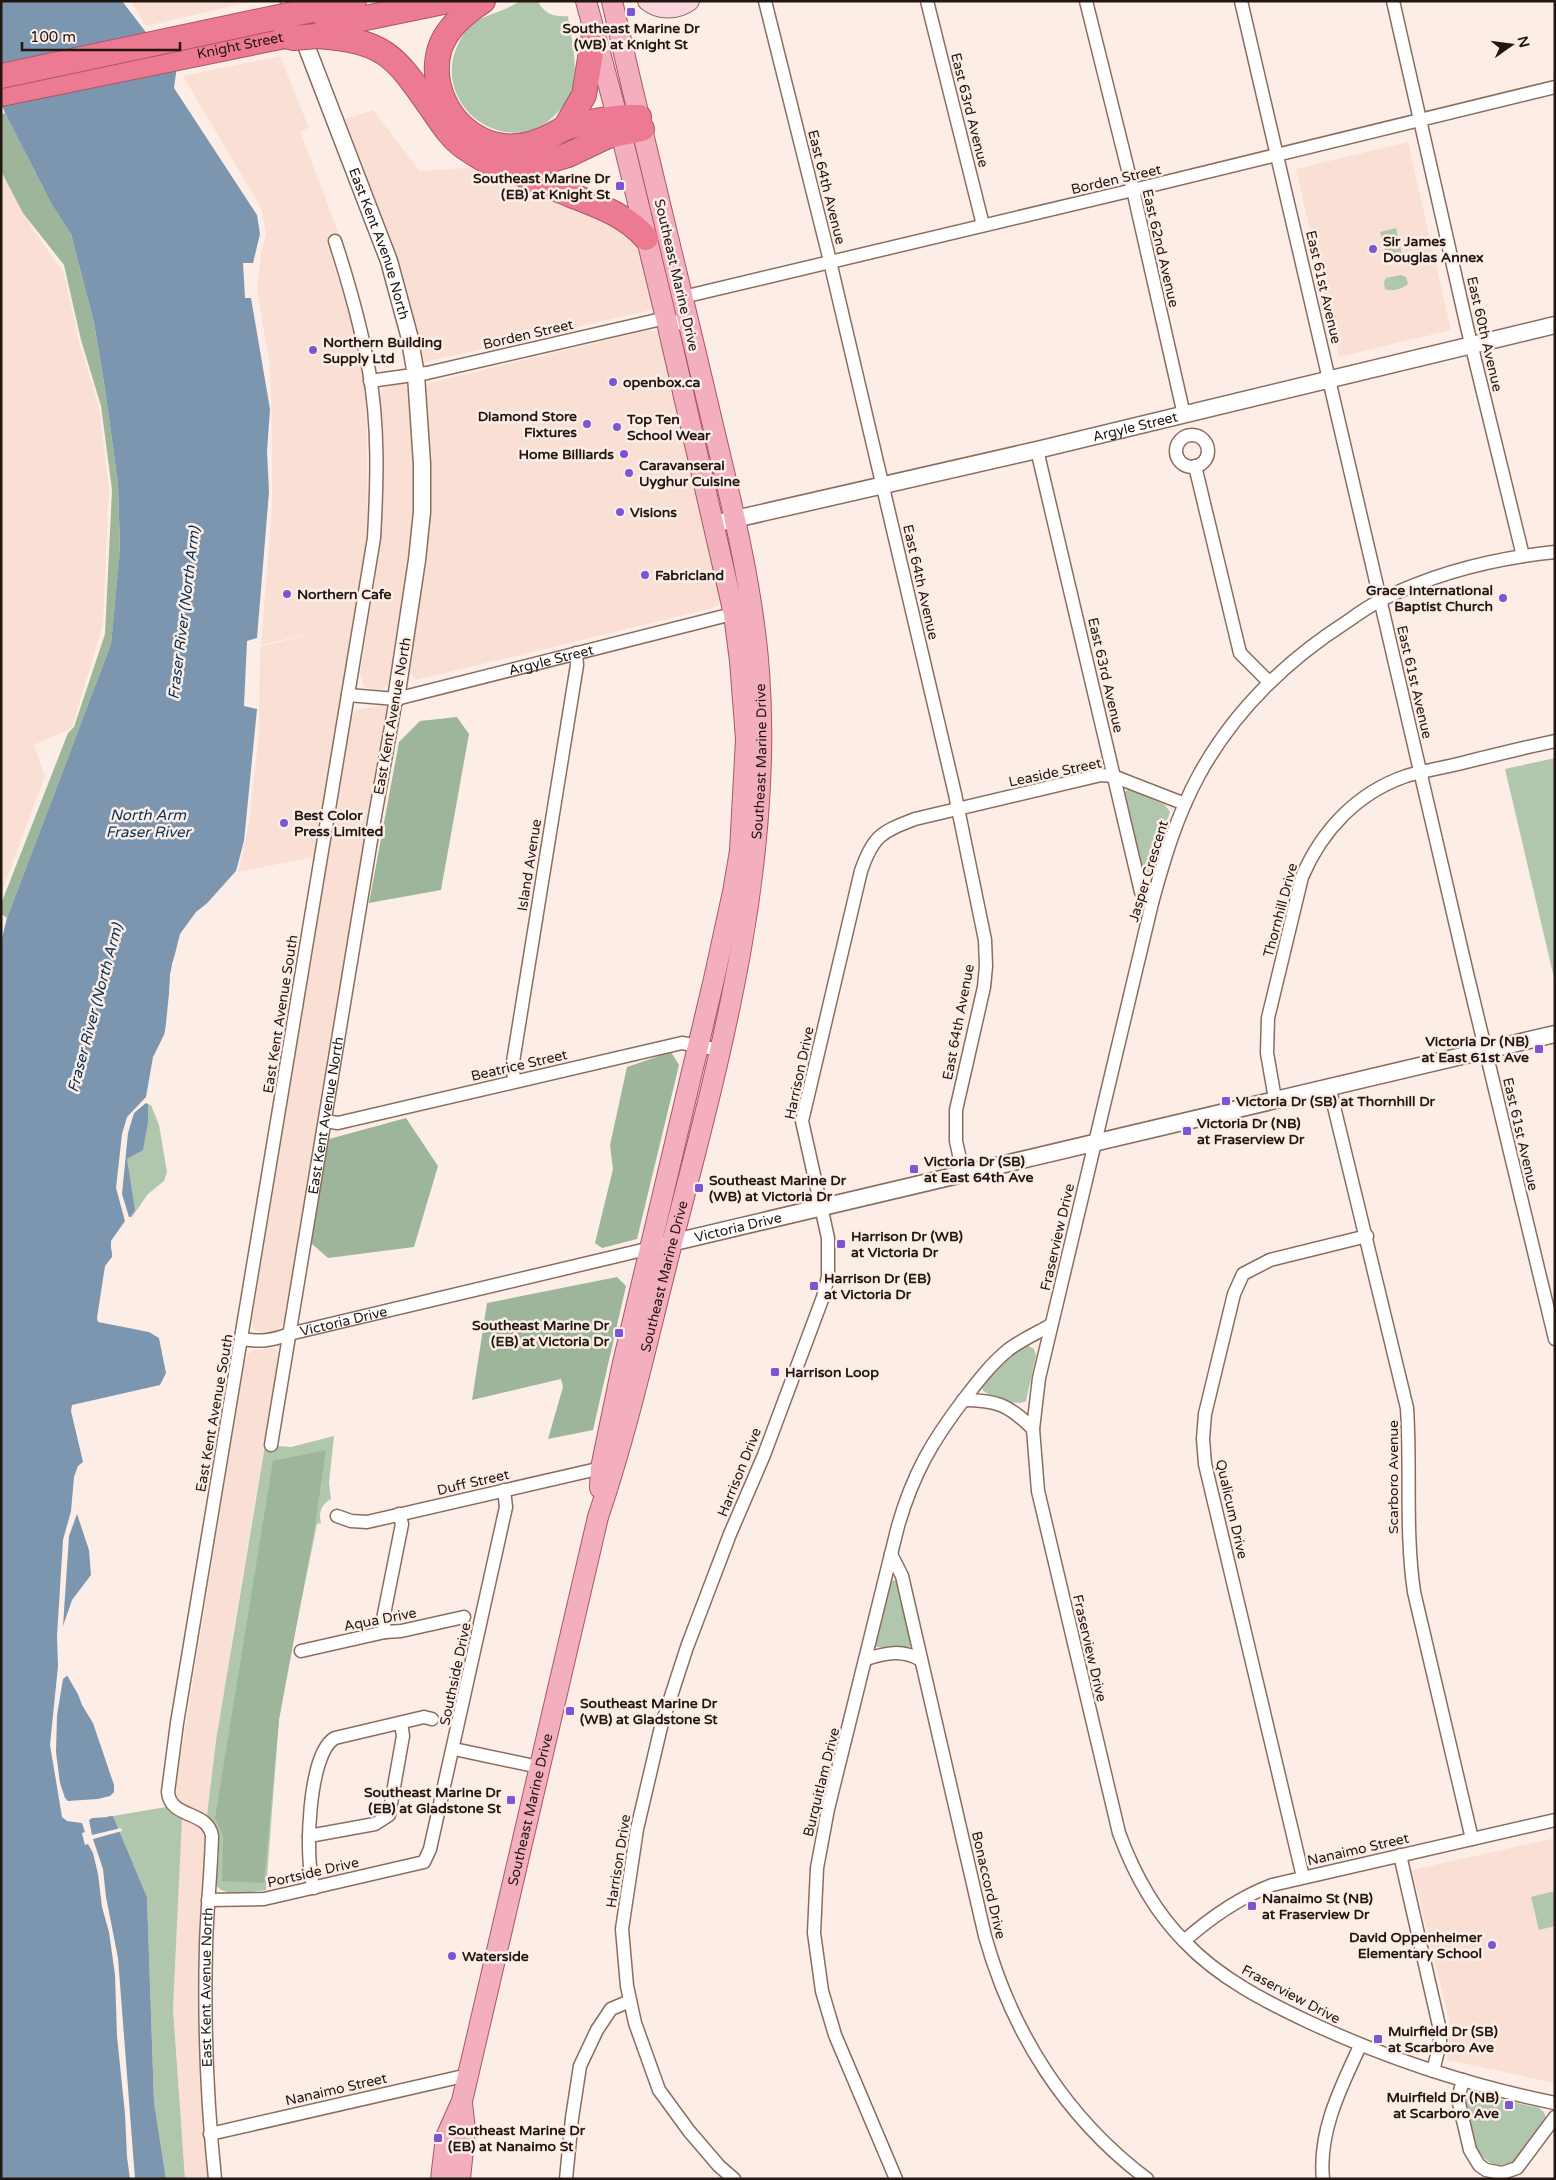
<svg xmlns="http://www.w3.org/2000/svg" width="1556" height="2180" font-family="'Varela Round',sans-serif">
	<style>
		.built { fill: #fae0d4 }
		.green { fill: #b0c7ae }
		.forest { fill: #9db69b }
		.water { fill: #7d96af }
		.pier { fill: #fceee7; fill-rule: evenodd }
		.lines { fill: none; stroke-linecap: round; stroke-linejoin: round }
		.minor-casing { stroke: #8b6d5e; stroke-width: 15 }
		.tertiary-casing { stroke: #8b6d5e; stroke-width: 19 }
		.secondary-casing { stroke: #8b6d5e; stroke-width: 20 }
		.primary-casing { stroke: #a65765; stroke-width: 22 }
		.motorway-casing { stroke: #a65765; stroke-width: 26 }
		.minor { stroke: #fff; stroke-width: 12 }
		.tertiary { stroke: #fff; stroke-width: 16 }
		.secondary { stroke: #fad7df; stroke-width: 18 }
		.primary { stroke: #f4afbe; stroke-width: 20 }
		.motorway { stroke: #ed7a93; stroke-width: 24 }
		.motorway-bridge-casing { stroke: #a65765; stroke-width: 26; stroke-linecap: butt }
		.motorway-bridge { stroke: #ed7a93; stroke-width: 24 }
		.poi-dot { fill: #7c56d0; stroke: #fceee7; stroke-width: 2 }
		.labels { text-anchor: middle; stroke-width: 5; stroke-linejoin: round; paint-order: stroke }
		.poi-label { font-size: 14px; font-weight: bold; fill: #221610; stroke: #fceee7; text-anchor: start }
		.street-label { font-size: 14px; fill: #221610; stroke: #fceee7 }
		.water-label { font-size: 15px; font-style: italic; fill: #063054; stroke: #fceee7 }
	</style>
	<rect width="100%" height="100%" fill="#fceee7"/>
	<path class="built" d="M131 1H250V2L146 26Z
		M280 56 309 128 300 131 340 237 327 242 355 335 366 391 368 535 355 622 314 857 238 872 249 824 259 732 260 647 325 630 261 645 272 508V437L270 365 257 291 261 254 266 233 261 208 183 76Z
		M373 110 420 171 482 167 612 219 638 245 643 255 653 306 652 308 647 311 425 362 421 358 394 250 345 119Z
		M1408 142 1451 330 1339 357 1296 169Z
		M1 175 6 177 32 228 64 273 79 342 99 406 109 488 103 624 72 728 34 745 45 776 1 894Z
		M650 330 657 332 660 335 721 600 718 605 713 608 416 680 410 672 429 492 428 435 425 389 427 385 432 382Z
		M400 382 406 384 410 391 415 463 413 537 390 683 381 690 364 687 360 674 380 548 383 490 378 401 384 387 388 384Z
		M388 705V717L385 721 285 1320 276 1332 260 1333 253 1328 252 1320 350 719 355 711 360 709Z
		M272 1348 278 1351 279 1357 233 1635 207 1815 181 1803 177 1797 176 1786 244 1363 248 1354 253 1350Z
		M182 1819 201 1828 205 1838 199 1947V2025L200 2077 208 2179H185L173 2009Z
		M1555 1838V2083L1447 2060 1450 2029 1449 2020 1412 1870Z"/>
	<path class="green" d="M519 1H538C544 14 554 17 568 16 571 38 578 61 573 84 571 95 565 105 557 113 506 168 417 97 466 31 480 13 503 14 519 1Z
		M1396 228 1402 255 1387 259 1380 232Z
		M1401 275 1406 277 1408 284C1402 289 1393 292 1385 289L1384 282 1386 278Z
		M1555 758V982L1505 769Z
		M1129 789 1165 805 1170 812 1149 875 1146 877H1143L1123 793Z
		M146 1103 151 1105 159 1125 167 1172 164 1181 148 1194 132 1217H129L122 1183 128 1133Z
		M1027 1345 1034 1349 1036 1355 1026 1401C1018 1407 992 1397 983 1391L982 1387 985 1380 1019 1347Z
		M334 1436 329 1483 331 1499C322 1504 318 1513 321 1523L317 1524 280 1706 266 1890C254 1892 218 1898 216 1883 217 1862 226 1830 207 1815L216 1741 265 1445 291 1447Z
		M892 1580 897 1581 912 1644 909 1647C901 1647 879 1649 875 1646L890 1582Z
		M166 1807 175 1816 182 1819 173 2009 185 2179H166L154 2102 147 1897 113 1816Z
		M1555 1891V1926L1539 1930 1531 1897Z
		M1472 2093 1539 2108 1544 2112 1546 2119 1515 2161C1475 2180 1470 2125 1464 2100Z"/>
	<path class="forest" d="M5 113 52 205 71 234 94 323 105 389 118 484 120 554 111 644 7 918 1 914V904L68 733 74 727 105 634 112 490 101 406 81 340 64 265 23 213 1 171V114Z
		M457 717 469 734 441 890 369 903 399 742 420 721Z
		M671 1052 679 1065 637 1239 602 1248 595 1243 613 1169 610 1145 627 1067Z
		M406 1118 438 1166 414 1247 328 1258 311 1243 329 1139Z
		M617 1277 626 1286 593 1430 548 1439 563 1387 561 1379 472 1400 487 1303Z
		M326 1450 315 1526 279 1720 264 1883 222 1881 223 1836 215 1818 273 1461Z"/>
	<path class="water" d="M1 1H122L155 44 177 66 174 88 257 215 260 234 253 263H243L245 298H251L270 409 267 451 269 492 257 638 247 641 244 706 257 709 244 841 236 871 183 930 172 964 165 1033 153 1061 148 1097V1122L143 1150 127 1159 135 1210 111 1245 113 1264 103 1307 113 1321 165 1336 173 1375 165 1390 80 1409 77 1419 86 1458 82 1466 80 1510 94 1570 70 1611 62 1630 60 1650 64 1670 95 1724 116 1785 114 1797 65 1805V1815L69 1819 113 1816 147 1897 154 2102 166 2179H1V942L7 918 111 644 120 550 118 484 105 389 94 323 71 234 52 205 5 113 1 102Z"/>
	<path class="pier" d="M234 877 229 885 185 932 174 964 168 1033 156 1062 150 1105 146 1103 134 1113 128 1133 122 1194 129 1217H132L138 1209V1211L111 1250V1241L125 1221 116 1188 122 1134 127 1117 146 1097 153 1057 164 1035 168 1018 170 974 180 934 196 912 224 890Z
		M115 1253V1264L106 1306 115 1318 153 1324 166 1334 175 1376 166 1392 82 1411 80 1419 89 1458 86 1464 84 1465 82 1510 96 1556 97 1571 93 1582 72 1609 63 1637 62 1653 68 1675 63 1679 57 1715 56 1752 60 1783 65 1798 68 1801 98 1799 110 1796 114 1792V1785L93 1723 82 1705 77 1691 84 1698 98 1723 119 1785 116 1797 111 1802 67 1806V1814L70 1816 107 1813 108 1817 92 1818 89 1820 92 1835 121 1828 122 1831 93 1839 103 1869 106 1897 118 1958 135 2179H130L127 2157 125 2114 117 2036 115 1975 109 1932 102 1907 98 1874 93 1853 88 1844 85 1845 82 1833 85 1832 82 1823 67 1821 62 1817 50 1745 58 1666 57 1636 63 1540 71 1511 74 1477 78 1466 83 1462 71 1411 72 1405 160 1385 166 1373 159 1338 149 1332 98 1322 97 1318 105 1266ZM77 1514 89 1550 91 1575 72 1600 63 1626 69 1536Z"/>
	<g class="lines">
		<g class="minor-casing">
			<g id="minor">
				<path d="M765 1 828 253 955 794 985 940 986 966 984 987 956 1110V1141L963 1173"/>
				<path d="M927 1 983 225"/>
				<path d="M1086 1 1133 190 1184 415"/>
				<path d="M1241 1 1467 973 1555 1339"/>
				<path d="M1393 1 1467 327 1523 556"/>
				<path d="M683 297 1133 190 1555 87"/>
				<path d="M370 381 427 373 666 318 690 327"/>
				<circle cx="1192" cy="451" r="16"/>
				<path d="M1037 450 1141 892 1152 903"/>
				<path d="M1195 466 1240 653 1269 682"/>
				<path d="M1555 552C1497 558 1436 573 1383 599 1371 605 1359 613 1348 621 1287 660 1234 711 1199 775 1177 815 1164 859 1152 903L1039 1378 1033 1429 1038 1491 1119 1833C1134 1874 1154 1911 1185 1942 1219 1978 1266 2002 1311 2023 1389 2059 1471 2086 1555 2103"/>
				<path id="s1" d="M348 695 396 699 740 612"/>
				<path d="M515 1081 512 1068 577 665 576 653"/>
				<path d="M1329 1086 1407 1408C1411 1470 1405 1530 1414 1592L1472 1839"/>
				<path d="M1275 1099 1267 1053 1268 1018 1302 877C1322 830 1357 793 1406 776 1423 771 1441 768 1458 764 1490 756 1522 748 1555 741"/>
				<path d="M325 1121 338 1123 682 1043 720 1050"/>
				<path id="s2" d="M242 1339C260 1342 271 1341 289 1334L651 1248"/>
				<path d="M963 1400C997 1400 1009 1405 1033 1429"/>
				<path id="s3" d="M271 1445 375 816 396 699"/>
				<path d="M337 1516 351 1521 367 1522 606 1467"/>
				<path d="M891 1554 902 1576 985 1936C1012 2033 1066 2118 1147 2179"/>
				<path d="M385 1632 383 1619 402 1524 399 1514"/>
				<path d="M301 1651 385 1632 401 1631 464 1617"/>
				<path d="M866 1659C886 1653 902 1649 921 1660"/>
				<path d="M454 1749 539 1767"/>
				<path d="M309 1836 375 1824 389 1815 403 1736 401 1723"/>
				<path d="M1400 1855 1440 2030V2043L1433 2071"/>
				<path d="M1303 1877 1205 1464 1203 1439 1205 1414 1234 1294 1243 1274 1270 1260 1367 1236"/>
				<path d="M314 1888C304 1861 308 1752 335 1738L424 1717 432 1719"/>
				<path d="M208 1900 264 1899 424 1862 430 1849 506 1507 504 1490"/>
				<path d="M1184 1941C1211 1917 1238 1898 1272 1885L1555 1820"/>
				<path d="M1463 2080 1458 2099 1470 2150 1479 2165 1486 2170 1502 2173 1517 2168 1555 2117"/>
				<path d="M210 2134 468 2075"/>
				<path id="s4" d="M215 2179C207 2102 204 2024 206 1946 207 1909 211 1873 212 1836 208 1810 170 1819 168 1792L177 1723 374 538C377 484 379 425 369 371 361 326 349 284 335 241"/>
				<path d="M566 2179 572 2118 580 2066 597 2030 611 2009 630 2001"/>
				<path d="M734 2179 719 2166 689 2131 659 2090 635 2023 627 1986 622 1929 637 1829 661 1727 687 1647 730 1534 764 1455 823 1297 828 1277V1238L802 1121 861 871C873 836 881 832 915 819L1101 775 1113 776 1185 804"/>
				<path d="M896 2179 835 2035 822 1991 814 1933 817 1868 828 1809 898 1526C913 1474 932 1441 965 1398 978 1381 991 1364 1008 1350 1021 1340 1037 1333 1051 1325"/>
				<path d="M1323 2179C1318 2132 1341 2087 1360 2046"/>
			</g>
		</g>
		<g class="tertiary-casing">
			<g id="tertiary">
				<path id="s5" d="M289 1 389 261 409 335 416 375 422 464V512L417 560 396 699"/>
				<path id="s6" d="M722 522 1037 450 1555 325"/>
				<path id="s7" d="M662 1245 1555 1034"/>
			</g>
		</g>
		<g class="secondary-casing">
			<path id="secondary" d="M647 1C659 11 677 11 690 1"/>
		</g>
		<g class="primary-casing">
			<g id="primary">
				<path d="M586 1 617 116 666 318 734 614 740 661 746 739 740 851 733 892 714 979 622 1367 601 1468 600 1488"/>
				<path id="s8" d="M441 2179 446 2137 462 2101 598 1517C629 1426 649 1332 673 1239 721 1054 773 864 759 671 752 578 727 486 706 396 675 264 642 133 612 1"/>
				<path d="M460 2179 465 2130 462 2103"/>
			</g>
		</g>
		<g class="motorway-casing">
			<g id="motorway">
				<path d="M483 1C466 12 447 27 440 48 427 89 455 136 497 145 515 149 535 144 552 135 556 133 560 130 565 128 570 126 577 125 583 124 603 119 619 116 639 117"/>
				<path d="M312 10 354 1"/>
				<path d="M317 28 448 1"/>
				<path d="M317 36C386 41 395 56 432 109 442 123 450 137 464 147 471 152 479 157 487 161 494 164 502 165 508 168 529 177 550 187 571 195 599 206 626 215 646 238"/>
				<path id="s9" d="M1 94 285 36"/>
				<path d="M565 128 584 95 594 34"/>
				<path d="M508 167 538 164 568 155 608 136 642 129"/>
			</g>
		</g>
		<use href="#minor" class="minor"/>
		<use href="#tertiary" class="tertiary"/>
		<use href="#secondary" class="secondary"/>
		<use href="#primary" class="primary"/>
		<use href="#motorway" class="motorway"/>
		<g class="motorway-bridge-casing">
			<path id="motorway-bridge" d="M285 36 294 38 317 36
				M1 76 312 10"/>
		</g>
		<use href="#motorway-bridge" class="motorway-bridge"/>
	</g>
	<g class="poi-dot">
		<rect x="626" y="7" width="10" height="10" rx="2.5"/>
		<rect x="615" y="181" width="10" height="10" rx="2.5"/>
		<circle cx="1373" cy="249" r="5"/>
		<circle cx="313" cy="350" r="5"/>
		<circle cx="613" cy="382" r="5"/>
		<circle cx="587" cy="424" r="5"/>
		<circle cx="617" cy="427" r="5"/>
		<circle cx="624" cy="454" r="5"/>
		<circle cx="629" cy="473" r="5"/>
		<circle cx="620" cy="512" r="5"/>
		<circle cx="645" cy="575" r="5"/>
		<circle cx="287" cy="594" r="5"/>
		<circle cx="1503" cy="598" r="5"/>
		<circle cx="284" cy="823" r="5"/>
		<rect x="1534" y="1044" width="10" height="10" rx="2.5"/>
		<rect x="1221" y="1096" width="10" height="10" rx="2.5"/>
		<rect x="1182" y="1126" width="10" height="10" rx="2.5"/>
		<rect x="909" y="1164" width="10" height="10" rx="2.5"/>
		<rect x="694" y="1183" width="10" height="10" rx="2.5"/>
		<rect x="836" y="1239" width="10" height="10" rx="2.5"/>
		<rect x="809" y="1281" width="10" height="10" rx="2.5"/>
		<rect x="614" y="1328" width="10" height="10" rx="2.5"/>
		<rect x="770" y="1367" width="10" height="10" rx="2.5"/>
		<rect x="565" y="1706" width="10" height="10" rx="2.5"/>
		<rect x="506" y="1795" width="10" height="10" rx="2.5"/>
		<rect x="1247" y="1901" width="10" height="10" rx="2.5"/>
		<circle cx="1492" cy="1945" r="5"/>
		<circle cx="452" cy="1956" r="5"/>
		<rect x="1373" y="2034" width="10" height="10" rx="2.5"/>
		<rect x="1504" y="2100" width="10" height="10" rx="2.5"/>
		<rect x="433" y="2133" width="10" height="10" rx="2.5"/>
	</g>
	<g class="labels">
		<g class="poi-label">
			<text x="631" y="33" text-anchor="middle">Southeast Marine Dr<tspan x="631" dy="16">(WB) at Knight St</tspan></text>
			<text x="610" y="183" text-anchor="end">Southeast Marine Dr<tspan x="610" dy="16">(EB) at Knight St</tspan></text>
			<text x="1383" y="246">Sir James<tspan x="1383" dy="16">Douglas Annex</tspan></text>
			<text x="323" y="347">Northern Building<tspan x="323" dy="16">Supply Ltd</tspan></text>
			<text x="623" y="387">openbox.ca</text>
			<text x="577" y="421" text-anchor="end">Diamond Store<tspan x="577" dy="16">Fixtures</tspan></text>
			<text x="627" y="424">Top Ten<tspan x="627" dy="16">School Wear</tspan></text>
			<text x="614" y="459" text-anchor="end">Home Billiards</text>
			<text x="639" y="470">Caravanserai<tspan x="639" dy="16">Uyghur Cuisine</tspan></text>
			<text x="630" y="517">Visions</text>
			<text x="655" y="580">Fabricland</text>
			<text x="1493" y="595" text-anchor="end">Grace International<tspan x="1493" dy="16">Baptist Church</tspan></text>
			<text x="297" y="599">Northern Cafe</text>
			<text x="294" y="820">Best Color<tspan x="294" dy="16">Press Limited</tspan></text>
			<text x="1529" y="1046" text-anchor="end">Victoria Dr (NB)<tspan x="1529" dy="16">at East 61st Ave</tspan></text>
			<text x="1236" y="1106">Victoria Dr (SB) at Thornhill Dr</text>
			<text x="1197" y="1128">Victoria Dr (NB)<tspan x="1197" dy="16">at Fraserview Dr</tspan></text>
			<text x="924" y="1166">Victoria Dr (SB)<tspan x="924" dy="16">at East 64th Ave</tspan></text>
			<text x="709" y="1185">Southeast Marine Dr<tspan x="709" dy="16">(WB) at Victoria Dr</tspan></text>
			<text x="851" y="1241">Harrison Dr (WB)<tspan x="851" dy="16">at Victoria Dr</tspan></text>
			<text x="824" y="1283">Harrison Dr (EB)<tspan x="824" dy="16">at Victoria Dr</tspan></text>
			<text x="609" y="1330" text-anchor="end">Southeast Marine Dr<tspan x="609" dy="16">(EB) at Victoria Dr</tspan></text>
			<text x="785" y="1377">Harrison Loop</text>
			<text x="580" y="1708">Southeast Marine Dr<tspan x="580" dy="16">(WB) at Gladstone St</tspan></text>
			<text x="501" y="1797" text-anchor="end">Southeast Marine Dr<tspan x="501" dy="16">(EB) at Gladstone St</tspan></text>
			<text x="1262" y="1903">Nanaimo St (NB)<tspan x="1262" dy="16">at Fraserview Dr</tspan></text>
			<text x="1482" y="1942" text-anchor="end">David Oppenheimer<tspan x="1482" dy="16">Elementary School</tspan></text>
			<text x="462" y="1961">Waterside</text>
			<text x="1388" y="2036">Muirfield Dr (SB)<tspan x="1388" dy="16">at Scarboro Ave</tspan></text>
			<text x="1499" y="2102" text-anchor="end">Muirfield Dr (NB)<tspan x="1499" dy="16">at Scarboro Ave</tspan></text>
			<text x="448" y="2135">Southeast Marine Dr<tspan x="448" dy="16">(EB) at Nanaimo St</tspan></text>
		</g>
		<g class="street-label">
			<text dy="5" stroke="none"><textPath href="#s9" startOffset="244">Knight Street</textPath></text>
			<text transform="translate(970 110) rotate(76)" y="5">East 63rd Avenue</text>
			<text transform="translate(1116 179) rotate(-13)" y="5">Borden Street</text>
			<text transform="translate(827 187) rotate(76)" y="5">East 64th Avenue</text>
			<text dy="5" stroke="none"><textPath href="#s5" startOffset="259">East Kent Avenue North</textPath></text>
			<text transform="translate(1161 248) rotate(77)" y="5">East 62nd Avenue</text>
			<text transform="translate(677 275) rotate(77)" y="5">Southeast Marine Drive</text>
			<text transform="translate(1324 287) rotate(77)" y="5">East 61st Avenue</text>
			<text transform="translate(528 334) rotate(-13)" y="5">Borden Street</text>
			<text transform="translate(1485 334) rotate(77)" y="5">East 60th Avenue</text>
			<text dy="5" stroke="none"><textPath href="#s6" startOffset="424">Argyle Street</textPath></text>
			<text transform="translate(921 582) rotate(77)" y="5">East 64th Avenue</text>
			<text dy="5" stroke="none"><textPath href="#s1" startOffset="208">Argyle Street</textPath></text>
			<text transform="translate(1106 675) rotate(77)" y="5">East 63rd Avenue</text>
			<text transform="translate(1415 682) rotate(77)" y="5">East 61st Avenue</text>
			<text transform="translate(392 716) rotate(-80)" y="5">East Kent Avenue North</text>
			<text dy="5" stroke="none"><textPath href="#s8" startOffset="1456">Southeast Marine Drive</textPath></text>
			<text transform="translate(1055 772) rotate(-12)" y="5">Leaside Street</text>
			<text transform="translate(529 865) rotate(-81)" y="5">Island Avenue</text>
			<text transform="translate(1148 871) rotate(-73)" y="5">Jasper Crescent</text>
			<text transform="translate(1280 910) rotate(-75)" y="5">Thornhill Drive</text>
			<text transform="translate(280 1014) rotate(-81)" y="5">East Kent Avenue South</text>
			<text transform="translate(958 1022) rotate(-79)" y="5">East 64th Avenue</text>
			<text transform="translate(519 1065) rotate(-13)" y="5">Beatrice Street</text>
			<text transform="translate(799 1073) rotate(-78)" y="5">Harrison Drive</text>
			<text dy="5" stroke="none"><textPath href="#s3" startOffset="334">East Kent Avenue North</textPath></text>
			<text transform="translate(1521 1134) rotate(77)" y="5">East 61st Avenue</text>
			<text dy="5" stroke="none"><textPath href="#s7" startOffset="78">Victoria Drive</textPath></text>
			<text transform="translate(1057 1237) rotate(-77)" y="5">Fraserview Drive</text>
			<text dy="5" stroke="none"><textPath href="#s8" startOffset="931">Southeast Marine Drive</textPath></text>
			<text dy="5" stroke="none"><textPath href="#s2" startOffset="104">Victoria Drive</textPath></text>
			<text transform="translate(214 1413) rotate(-80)" y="5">East Kent Avenue South</text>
			<text transform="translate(739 1472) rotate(-68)" y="5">Harrison Drive</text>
			<text transform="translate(1393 1477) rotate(-90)" y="5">Scarboro Avenue</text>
			<text transform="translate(473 1482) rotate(-13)" y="5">Duff Street</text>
			<text transform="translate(1232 1509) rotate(77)" y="5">Qualicum Drive</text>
			<text transform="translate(380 1619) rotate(-11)" y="5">Aqua Drive</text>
			<text transform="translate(1090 1648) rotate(77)" y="5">Fraserview Drive</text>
			<text transform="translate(455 1674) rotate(-78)" y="5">Southside Drive</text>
			<text transform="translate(821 1782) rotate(-76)" y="5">Burquitlam Drive</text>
			<text dy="5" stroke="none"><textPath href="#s8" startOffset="381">Southeast Marine Drive</textPath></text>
			<text transform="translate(1358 1849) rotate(-13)" y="5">Nanaimo Street</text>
			<text transform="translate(618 1861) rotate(-81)" y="5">Harrison Drive</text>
			<text transform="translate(313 1872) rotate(-13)" y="5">Portside Drive</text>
			<text transform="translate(989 1885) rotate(77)" y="5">Bonaccord Drive</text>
			<text dy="5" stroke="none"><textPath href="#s4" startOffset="192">East Kent Avenue North</textPath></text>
			<text transform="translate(1291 1994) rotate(28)" y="5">Fraserview Drive</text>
			<text transform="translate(336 2089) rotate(-13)" y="5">Nanaimo Street</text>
		</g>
		<g class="water-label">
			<text transform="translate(184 613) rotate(-83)" y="5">Fraser River (North Arm)</text>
			<text x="148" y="820">North Arm<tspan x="148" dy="17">Fraser River</tspan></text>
			<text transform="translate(95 1008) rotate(-75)" y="5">Fraser River (North Arm)</text>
		</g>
	</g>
	<rect width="1556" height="2180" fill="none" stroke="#221610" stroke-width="5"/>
	<g transform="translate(1511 45) rotate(76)" stroke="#fceee7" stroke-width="4" paint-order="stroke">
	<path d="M0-4L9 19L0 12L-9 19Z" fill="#221610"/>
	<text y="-8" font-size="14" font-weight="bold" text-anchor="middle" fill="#221610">N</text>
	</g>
	<path d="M22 42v8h158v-8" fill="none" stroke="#221610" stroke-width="2.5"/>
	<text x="30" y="42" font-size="15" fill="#221610" stroke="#fceee7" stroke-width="4" paint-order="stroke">100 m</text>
</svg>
